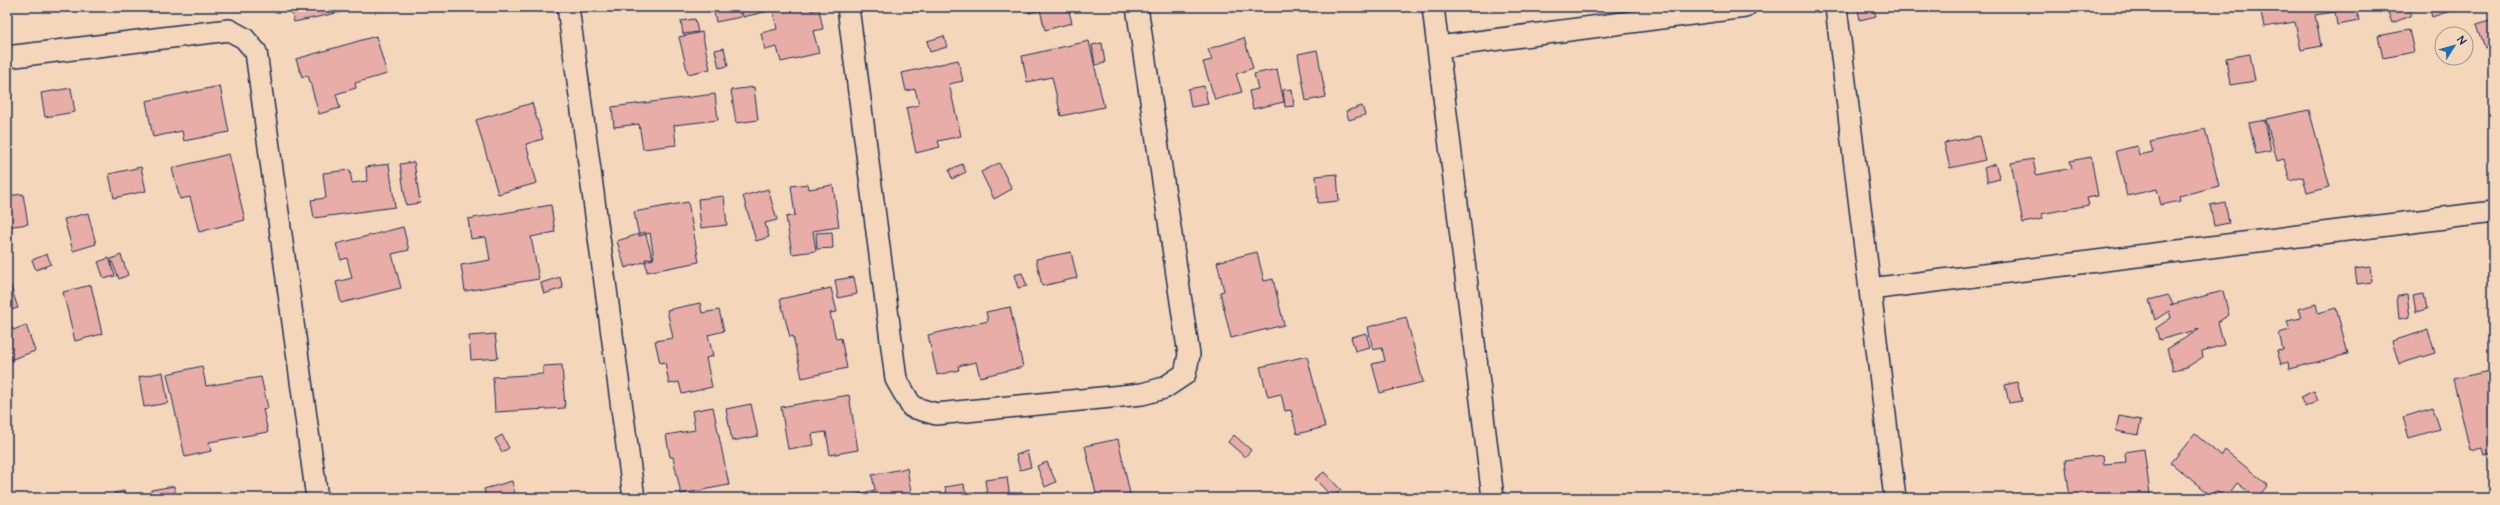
<svg xmlns="http://www.w3.org/2000/svg" width="2500" height="505" font-family="'Architects Daughter',sans-serif">
	<style>
		.building { fill: #e8ada7; stroke: #1b2f5e }
		.lines { fill: none; stroke-linecap: round; stroke-linejoin: round }
		.minor-casing { stroke: #1b2f5e; stroke-width: 24 }
		.minor { stroke: #f4d7ba; stroke-width: 21 }
	</style>
	<rect width="100%" height="100%" fill="#f4d7ba"/>
	<filter id="ink" filterUnits="userSpaceOnUse"><feTurbulence type="fractalNoise" baseFrequency=".025" numOctaves="2"/><feDisplacementMap in="SourceGraphic" scale="8" xChannelSelector="R" yChannelSelector="G"/><feConvolveMatrix kernelMatrix="1 2 1 2 8 2 1 2 1" color-interpolation-filters="sRGB"/></filter>
	<g filter="url(#ink)">
		<path class="building" d="M290 7H365L294 22Z
			M713 7H738L741 17 716 22Z
			M741 7H810L811 11 819 9 823 29 813 31 819 53 781 62 777 47 765 50 761 33 777 29 773 10 743 17Z
			M1028 7H1068L1072 23 1045 30 1040 10 1029 13Z
			M1873 7 1876 16 1860 20 1858 10Z
			M2260 7H2356L2359 21 2337 25 2335 12 2315 15 2321 46 2301 50 2295 22 2264 27Z
			M2386 7H2411L2410 16 2392 23Z
			M2429 7H2453V10L2432 17Z
			M695 19 698 32 683 34 681 21Z
			M2493 19V45L2485 48 2477 24Z
			M2409 30 2414 52 2383 58 2378 36Z
			M702 32 710 69 688 74 679 37Z
			M376 36 387 74 355 83 356 88 336 94 340 108 319 114 308 75 302 77 296 59Z
			M944 36 947 47 930 52 927 41Z
			M1244 38 1253 68 1236 74 1242 92 1215 100 1203 62 1212 60 1208 49Z
			M1089 41 1104 107 1061 116 1052 77 1027 82 1022 56Z
			M1102 43 1105 63 1095 65 1092 45Z
			M724 48 728 66 719 68 715 50Z
			M1317 50 1326 97 1306 101 1298 54Z
			M2250 54 2255 81 2230 85 2226 58Z
			M958 60 963 81 949 84 961 136 938 141 940 147 916 153 906 108 919 105 915 89 906 91 902 73Z
			M1277 69 1284 102 1253 109 1249 91 1258 89 1254 74Z
			M220 86 229 132 184 141 182 131 153 137 146 101Z
			M1204 86 1208 104 1191 107 1188 89Z
			M754 87 758 120 736 123 731 90Z
			M71 88 75 112 45 117 41 93Z
			M1292 89 1294 106 1285 107 1283 90Z
			M715 94 718 120 674 125 676 145 643 149 639 124 614 127 612 107Z
			M532 103 543 139 526 144 537 183 498 194 476 120Z
			M1362 106 1365 115 1349 120 1346 111Z
			M2309 110 2330 187 2307 193 2303 177 2290 181 2284 159 2277 161 2266 119Z
			M2265 120 2271 151 2256 154 2249 123Z
			M2205 129 2219 186 2179 196 2180 201 2161 205 2157 189 2127 196 2116 151 2137 146 2139 155 2153 152 2150 142Z
			M1979 136 1985 160 1950 168 1944 143Z
			M229 154 245 220 199 232 190 197 180 199 172 168Z
			M2091 157 2098 196 2087 198 2089 205 2041 214 2042 219 2023 223 2011 163 2033 159 2036 175 2072 168 2070 161Z
			M414 162 420 203 406 205 400 164Z
			M999 163 1012 189 994 199 981 172Z
			M389 164 395 207 314 218 311 200 326 198 323 173 350 170 352 183 367 181 366 167Z
			M962 164 966 172 952 179 949 170Z
			M1995 164 2000 179 1988 182 1984 168Z
			M141 167 146 191 114 198 109 174Z
			M1337 174 1339 201 1318 203 1316 176Z
			M808 184 809 189 833 185 839 227 813 231 816 251 792 254 786 217 795 215 791 186Z
			M768 189 777 220 765 223 769 237 756 241 743 196Z
			M23 194 28 224 7 227V196Z
			M724 196 727 225 701 228 698 199Z
			M688 202 699 262 647 272 645 259 654 258 650 233 639 236 634 212Z
			M2225 202 2229 223 2214 226 2210 205Z
			M551 205 555 232 531 237 539 279 465 291 461 265 490 260 486 237 471 239 468 219Z
			M88 213 96 244 73 251 64 219Z
			M403 227 409 250 392 254 401 288 341 303 336 282 352 278 347 258 341 260 336 244Z
			M645 232 653 259 625 268 617 241Z
			M832 232 833 248 817 249 816 233Z
			M1071 252 1077 278 1042 286 1036 259Z
			M1257 252 1264 281 1273 279 1284 325 1231 338 1220 292 1224 291 1217 262Z
			M47 254 51 264 36 270 32 260Z
			M121 255 128 275 119 279 111 259Z
			M109 258 115 276 104 279 98 262Z
			M2370 267 2372 282 2357 284 2355 269Z
			M1022 273 1027 286 1018 288 1014 275Z
			M560 277 563 288 544 294 541 283Z
			M854 277 857 294 838 298 835 280Z
			M9 281 18 308 7 311V282Z
			M91 285 102 334 75 341 63 292Z
			M831 288 837 312 830 313 836 339 841 338 847 368 802 378 793 336 790 337 780 299Z
			M2223 291 2229 315 2218 322 2224 345 2202 351 2203 357 2187 367 2173 370 2167 349 2200 329 2159 340 2156 328 2171 318 2169 311 2155 320 2149 300 2168 295 2173 303 2170 305Z
			M2424 294 2427 309 2416 312 2413 296Z
			M2407 295 2410 317 2399 319 2397 296Z
			M700 303 702 313 719 310 724 331 708 335 713 356 706 358 712 387 682 394 679 382 669 384 665 362 660 363 655 341 673 338 667 310Z
			M2316 304 2318 313 2336 308 2348 354 2289 369 2288 362 2281 364 2277 351 2283 350 2279 333 2290 330 2287 321 2301 318 2298 309Z
			M1010 307 1023 367 980 377 976 362 958 366 959 370 937 375 928 335 988 321 986 312Z
			M7 312 13 330 26 325 35 351 7 361Z
			M1406 317 1423 382 1380 393 1372 364 1385 361 1382 348 1373 350 1368 327Z
			M2428 330 2435 353 2399 364 2392 341Z
			M1366 333 1370 347 1355 351 1351 337Z
			M495 334 498 358 471 360 469 336Z
			M1307 356 1325 427 1297 434 1291 410 1285 411 1281 394 1268 397 1260 367Z
			M562 365 565 408 495 412 493 377 543 374V366Z
			M202 366 206 386 261 377 268 408 263 409 268 432 209 442 211 451 185 457 167 374Z
			M2489 371 2493 388V453L2484 455 2482 447 2470 450 2453 379Z
			M163 372 168 403 144 407 139 377Z
			M2017 382 2022 401 2009 403 2005 385Z
			M2314 391 2318 401 2305 407 2300 397Z
			M849 395 858 450 830 455 826 432 812 434 814 445 788 449 781 407Z
			M751 404 758 436 732 441 726 409Z
			M713 407 729 485 681 494 673 457H670L666 435 695 430 692 411Z
			M2433 408 2440 429 2409 438 2403 417Z
			M2119 416 2141 420 2138 435 2116 431Z
			M2195 434 2221 456 2225 450 2268 485 2257 498 2237 483 2226 498 2215 491 2211 496 2171 463Z
			M502 435 509 448 502 452 495 439Z
			M1234 435 1251 450 1245 457 1228 442Z
			M1118 439 1131 498H1097L1085 446Z
			M2144 449 2150 494 2124 498H2070L2065 460 2103 455 2104 464 2126 462 2125 452Z
			M1027 451 1031 467 1020 470 1016 455Z
			M1047 462 1056 482 1045 487 1037 466Z
			M907 468 912 498H841L875 490 872 475Z
			M1324 472 1341 490 1333 498 1315 479Z
			M1007 477 1010 498H941L947 497 945 487 964 484 966 497 987 494 985 480Z
			M512 481 516 498H486L484 489Z
			M174 486 176 498H152L151 490Z
			M124 491 125 498H115L114 493Z
			M272 495V498H254Z"/>
		<g class="lines">
			<g class="minor-casing">
				<path id="minor" d="M568 7 634 498
					M848 7 896 379 912 407 936 414 1142 394 1164 388 1185 374 1189 355 1137 7
					M1433 7 1493 498
					M1836 7 1895 498
					M1439 47 1745 7
					M7 57 229 30 244 38 256 52 317 498
					M1870 289 2493 212"/>
			</g>
			<use href="#minor" class="minor"/>
		</g>
	</g>
	<rect width="2500" height="505" fill="none" stroke="#f4d7ba" stroke-width="24"/>
	<rect x="12" y="12" width="2476" height="481" fill="none" stroke="#1b2f5e" stroke-width="1.5" filter="url(#ink)"/>
	<g transform="translate(2454 46) rotate(53)"><circle r="19" fill="#f4d7ba" stroke="#9d9495"/>
	<path d="M0-3L7 15L0 10L-7 15Z" fill="#1f6fb2"/>
	<text y="-6" font-size="11" font-weight="bold" text-anchor="middle" fill="#1b2f5e">N</text>
	</g>
</svg>
